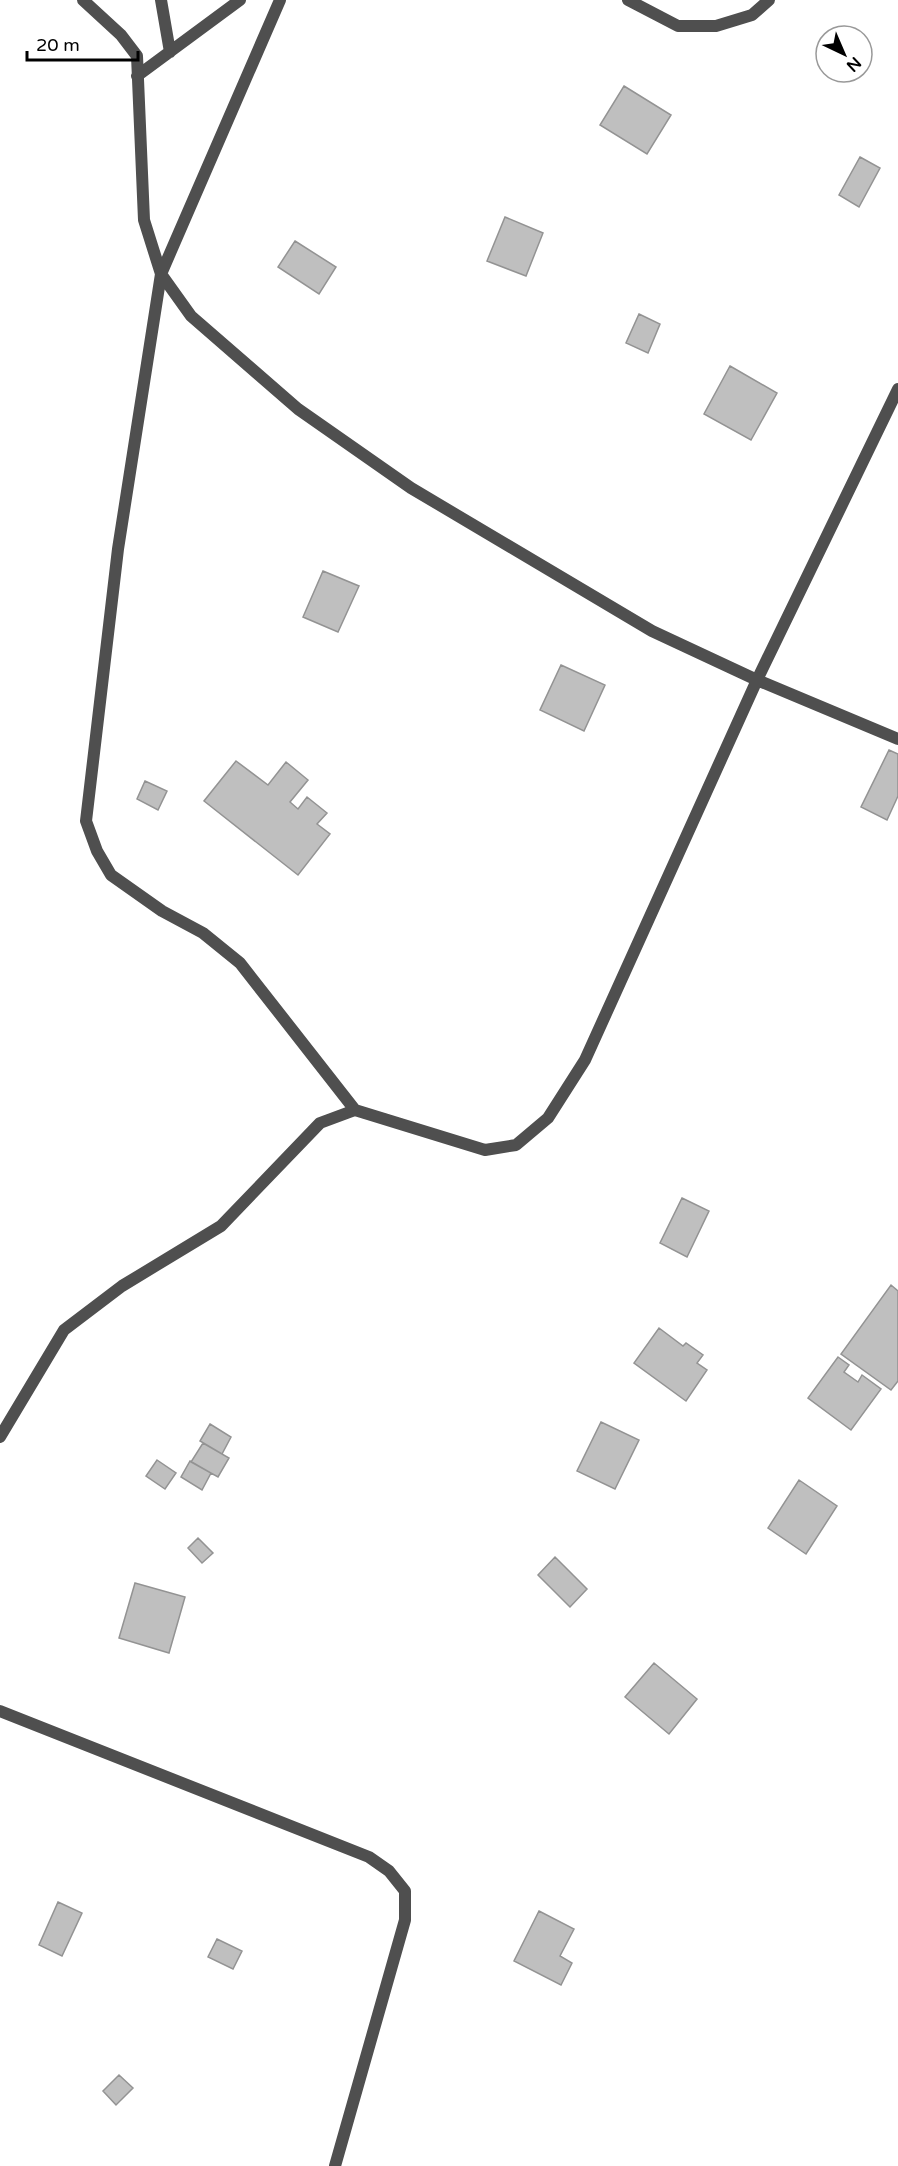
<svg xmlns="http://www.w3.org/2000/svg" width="898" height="2166" font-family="'Varela Round',sans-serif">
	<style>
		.building { fill: #bfbfbf; stroke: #939393; stroke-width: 1.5 }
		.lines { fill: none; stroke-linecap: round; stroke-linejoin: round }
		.street { stroke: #4f4f4f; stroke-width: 12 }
	</style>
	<rect width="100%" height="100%" fill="#fff"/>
	<path class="building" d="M624 86 671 115 647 154 600 125Z
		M860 157 880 168 859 207 839 195Z
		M505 217 543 233 526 276 487 261Z
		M295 241 336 267 319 294 278 267Z
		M639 314 660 324 648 353 626 343Z
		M730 366 777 393 751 440 704 414Z
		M323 571 359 586 338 632 303 617Z
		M561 665 605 685 584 731 540 710Z
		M889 750 898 754V796L887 820 861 807Z
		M236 761 268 785 286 762 308 780 290 802 298 809 307 797 327 813 317 824 330 834 298 875 204 801Z
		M145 781 167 791 158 810 137 799Z
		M682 1198 709 1211 687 1257 660 1243Z
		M891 1285 898 1291V1381L891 1390 841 1354Z
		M659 1328 683 1346 686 1343 703 1355 697 1363 707 1370 686 1401 634 1363Z
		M838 1357 849 1365 844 1372 858 1382 862 1375 881 1389 851 1430 808 1398Z
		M601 1422 639 1440 615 1489 577 1471Z
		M210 1424 231 1437 222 1454 200 1441Z
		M203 1443 229 1458 218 1477 191 1462Z
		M157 1460 176 1473 165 1489 146 1476Z
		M190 1461 211 1473 202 1490 181 1477Z
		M799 1480 837 1506 806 1554 768 1528Z
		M198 1538 213 1553 202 1563 188 1548Z
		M555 1557 587 1589 570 1607 538 1575Z
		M135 1583 185 1597 169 1653 119 1638Z
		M654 1663 697 1699 669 1734 625 1697Z
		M58 1902 82 1913 62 1956 39 1945Z
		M539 1911 574 1929 560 1956 572 1963 561 1985 514 1961Z
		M217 1939 242 1951 233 1969 208 1957Z
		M119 2075 133 2088 116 2105 103 2091Z"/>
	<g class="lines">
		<path class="street" d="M83 0 121 35 137 56 144 220 161 274 191 316 298 409 411 488 652 631 757 680 898 739
			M161 0 170 52
			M280 0 161 274 118 549 86 821 97 851 111 875 162 911 203 933 240 963 355 1110
			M628 0 678 26H716L752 15 769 0
			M137 76 240 0
			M0 1437 64 1330 122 1286 221 1226 320 1123 355 1110 485 1150 516 1145 548 1118 585 1060 757 680 898 389
			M0 1711 369 1857 389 1871 405 1891V1920L335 2166"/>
	</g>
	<g transform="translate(844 54) rotate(136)"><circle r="28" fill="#ffffff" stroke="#999999" stroke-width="1.5"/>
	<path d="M0-4.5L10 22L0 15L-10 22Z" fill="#000000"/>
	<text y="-9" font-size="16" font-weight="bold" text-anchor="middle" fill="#000000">N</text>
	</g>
	<path d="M27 51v9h111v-9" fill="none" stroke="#000000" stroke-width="3"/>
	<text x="36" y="51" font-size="18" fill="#000000" stroke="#ffffff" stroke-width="4.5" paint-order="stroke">20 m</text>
</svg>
